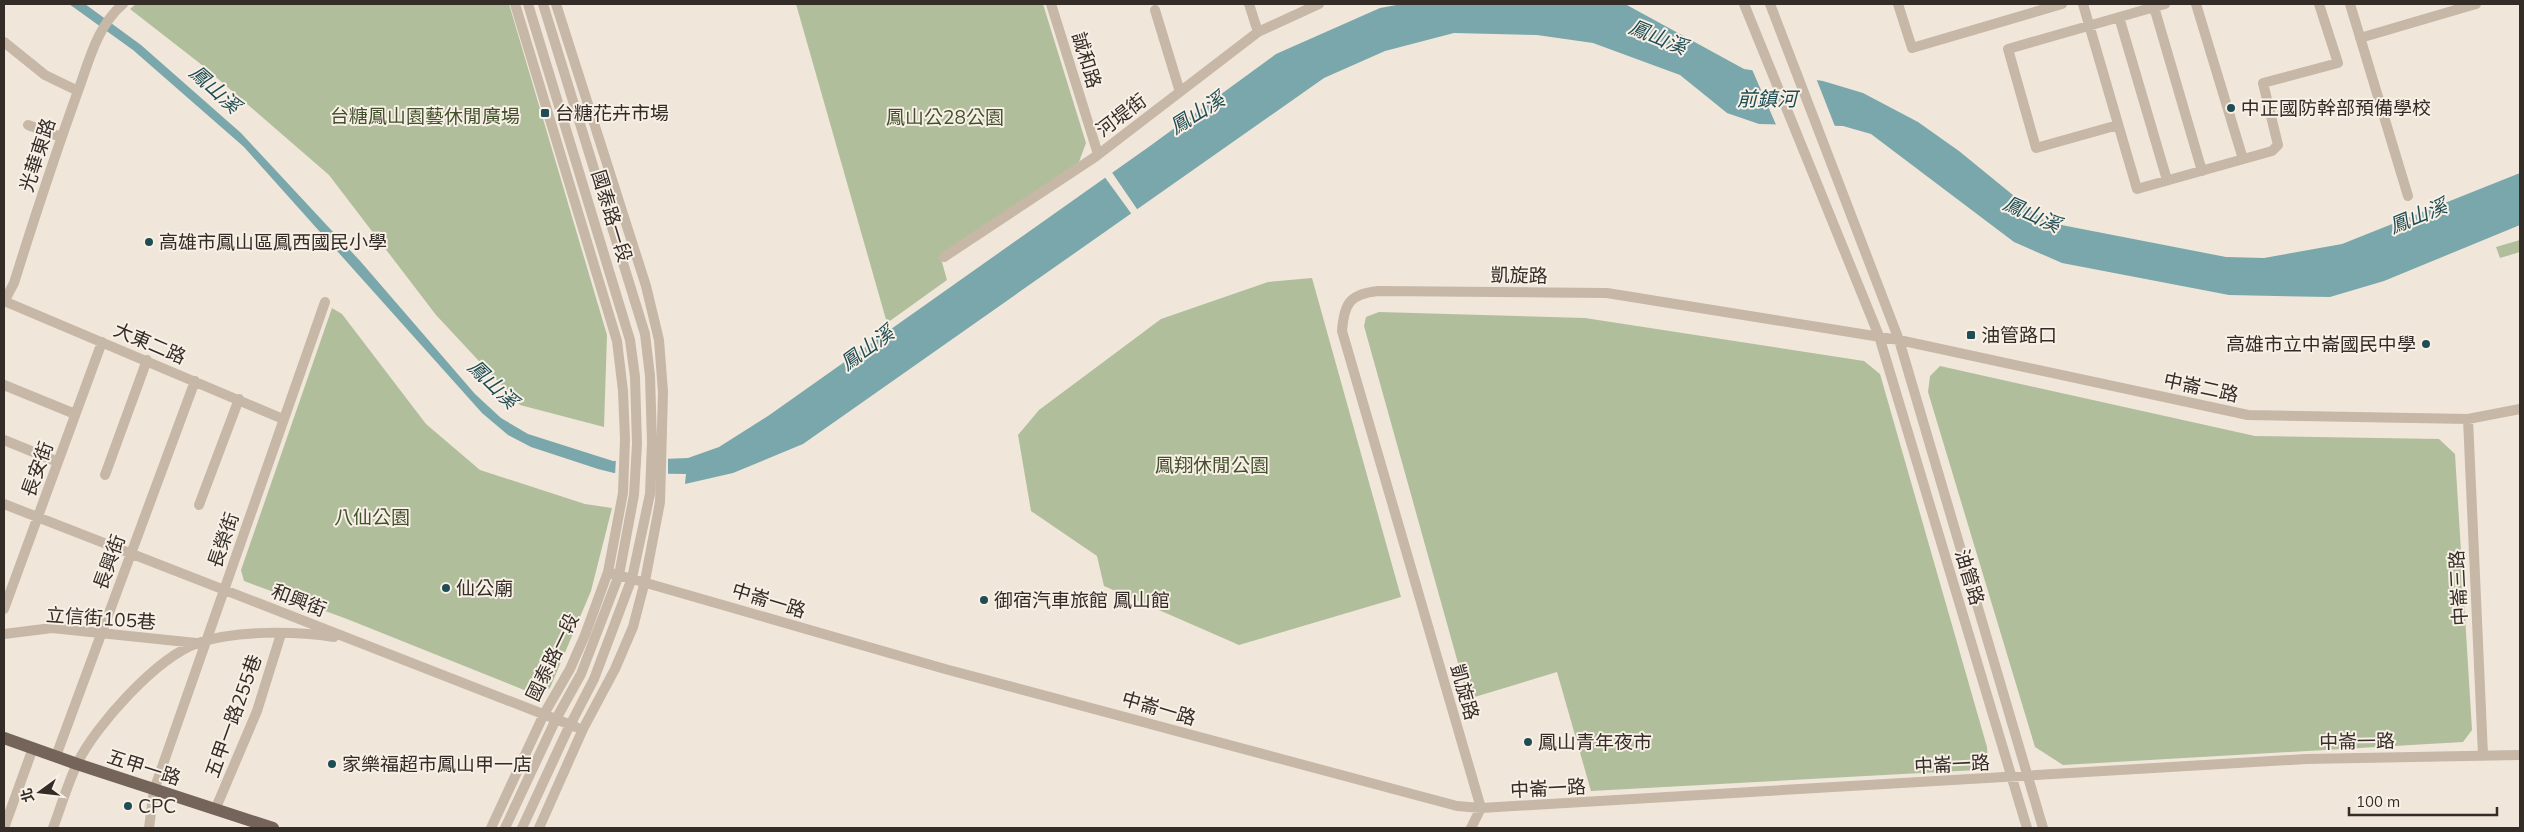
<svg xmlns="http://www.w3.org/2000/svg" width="2524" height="832" font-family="Mulish,'Noto Sans TC',sans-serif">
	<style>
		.green { fill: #b1be9b }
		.water { fill: #7aa7ab }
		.pier { fill: #f0e7da }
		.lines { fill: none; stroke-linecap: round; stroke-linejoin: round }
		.minor { stroke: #c7b7a7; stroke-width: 10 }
		.major { stroke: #756459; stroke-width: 12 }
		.poi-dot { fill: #1f4d53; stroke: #f8f0e6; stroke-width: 2 }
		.labels { text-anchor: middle; stroke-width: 4; stroke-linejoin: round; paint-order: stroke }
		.street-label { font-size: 19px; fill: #342c27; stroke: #f8f0e6 }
		.poi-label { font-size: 19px; fill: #342c27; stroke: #f8f0e6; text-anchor: start }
		.park-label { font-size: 19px; fill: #42512c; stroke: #f8f0e6 }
		.water-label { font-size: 20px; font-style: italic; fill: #1f4d53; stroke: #f8f0e6 }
	</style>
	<rect width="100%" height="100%" fill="#f0e7da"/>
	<path class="green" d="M136 4H509L607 335 604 427 520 405 436 315 329 175 202 65 130 9Z
		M796 4H1043L1086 143 1079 162 940 255 947 280 887 323Z
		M2520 240V252L2500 258 2496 247Z
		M1312 278 1401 597 1239 645 1104 586 1097 556 1031 511 1018 435 1039 410 1161 319 1268 282Z
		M332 308 342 314 426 424 480 470 585 504 612 508 591 591 550 688 539 696 347 619 244 581 241 570Z
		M1379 312 1585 318 1864 361 1880 374 1987 747 1988 762 1977 770 1591 791 1557 672 1468 699 1364 326 1366 317Z
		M1940 366 2255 436 2439 439 2455 454 2472 730 2463 742 2063 765 2035 747 1928 392 1930 376Z"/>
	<path class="water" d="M69 4H85L141 45 241 133 361 262 475 394 501 418 528 434 613 461 688 458 719 447 768 416 1150 146 1276 54 1380 8 1402 4H1625L1744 69 1823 81 1863 93 1918 122 1959 151 2046 222 2226 257 2264 258 2342 244 2520 173V225L2384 281 2330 297 2229 295 2062 263 2014 242 1871 134 1843 126 1759 124 1727 113 1680 75 1593 43 1537 35 1454 33 1385 51 1324 78 803 444 733 473 685 484 686 474 614 473 598 469 531 447 508 435 482 413 244 147 133 50Z"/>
	<path class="pier" d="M1751 67 1816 78 1836 129 1777 127Z
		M1111 171 1139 212 1133 216 1104 176Z
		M668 457V476L615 475 616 458Z"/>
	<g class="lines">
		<path class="minor" d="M1051 4 1098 154
			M1249 4 1258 32
			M1744 4 1879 336 2027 828
			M1770 4 1899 340 2043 828
			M1898 4 1912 48 2062 4
			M2083 4 2137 189 2272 151 2278 145 2263 83 2338 63 2319 4
			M2196 4 2243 159
			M2350 4 2408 196
			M2154 7 2202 171
			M1155 10 1180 92
			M2119 17 2167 180
			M2360 38 2476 4
			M4 42 45 75 78 91
			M28 125 61 137
			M2118 125 2036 148 2008 49 2165 4
			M944 257 1095 157 1258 32 1319 4
			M4 301 283 419
			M4 302 14 283C34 219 55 155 78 91 89 61 97 26 123 4
			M4 385 75 414
			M2468 419 2483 755
			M4 440 58 462
			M105 475 147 360
			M4 504 576 727
			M199 505 239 399
			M608 572 945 669 1457 806 1481 808 2306 759 2520 755
			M4 609 102 342
			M4 634 52 628 196 643
			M56 756 195 381
			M215 810 257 711 281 634
			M4 828 33 748
			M53 828C61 807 67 785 77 764 95 726 157 657 198 643 236 630 295 631 334 637
			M149 828 154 790 325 302
			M491 828 544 714 570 669 585 635 608 572 623 493 625 439 623 391 617 341 515 4
			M505 828 556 719 581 674 619 575 634 495 637 444 635 377 630 340 528 4
			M522 828 567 731 594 679 632 578 650 494 652 442 650 376 645 334 543 4
			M539 828 583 729 615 669 633 627 645 581 660 502 663 392 659 340 646 286 556 4
			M1471 828 1481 808 1342 331C1344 303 1350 294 1378 291L1607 293 1899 340 2248 415 2468 419 2520 409"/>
		<path class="major" d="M4 738 77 764 273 828"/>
	</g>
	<g class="poi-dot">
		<circle cx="2231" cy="108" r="5"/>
		<rect x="540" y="108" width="10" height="10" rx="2.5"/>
		<circle cx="149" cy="242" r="5"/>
		<rect x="1966" y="330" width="10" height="10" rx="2.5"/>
		<circle cx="2426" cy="344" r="5"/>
		<circle cx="446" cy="588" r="5"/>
		<circle cx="984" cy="600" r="5"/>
		<circle cx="1528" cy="742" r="5"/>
		<circle cx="332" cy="764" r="5"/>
		<circle cx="128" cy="806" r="5"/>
	</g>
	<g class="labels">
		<g class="street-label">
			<text transform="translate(1087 60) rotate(73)" y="7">誠和路</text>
			<text transform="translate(1121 115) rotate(-37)" y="7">河堤街</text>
			<text transform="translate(37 155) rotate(-72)" y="7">光華東路</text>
			<text transform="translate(612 216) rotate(73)" y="7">國泰路一段</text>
			<text transform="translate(1519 275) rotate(1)" y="7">凱旋路</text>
			<text transform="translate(150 343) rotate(23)" y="7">大東二路</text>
			<text transform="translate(2201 387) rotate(12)" y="7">中崙二路</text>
			<text transform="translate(37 469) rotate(-70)" y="7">長安街</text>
			<text transform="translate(223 540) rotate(-71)" y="7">長榮街</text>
			<text transform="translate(109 562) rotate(-70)" y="7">長興街</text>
			<text transform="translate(1970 577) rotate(73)" y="7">油管路</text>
			<text transform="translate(2458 588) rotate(-93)" y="7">中崙三路</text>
			<text transform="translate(299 600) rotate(21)" y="7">和興街</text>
			<text transform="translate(769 600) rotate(17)" y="7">中崙一路</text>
			<text transform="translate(101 618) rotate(4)" y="7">立信街105巷</text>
			<text transform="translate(552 657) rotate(-64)" y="7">國泰路一段</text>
			<text transform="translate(1465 692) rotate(74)" y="7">凱旋路</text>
			<text transform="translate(1159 708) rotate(16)" y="7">中崙一路</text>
			<text transform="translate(233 716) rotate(-70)" y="7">五甲一路255巷</text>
			<text transform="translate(2357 741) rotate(-1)" y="7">中崙一路</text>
			<text transform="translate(1952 764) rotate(-3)" y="7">中崙一路</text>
			<text transform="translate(144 767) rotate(18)" y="7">五甲一路</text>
			<text transform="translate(1548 788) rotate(-3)" y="7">中崙一路</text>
		</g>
		<g class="poi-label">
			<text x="2241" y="115">中正國防幹部預備學校</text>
			<text x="555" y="120">台糖花卉市場</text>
			<text x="159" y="249">高雄市鳳山區鳳西國民小學</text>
			<text x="1981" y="342">油管路口</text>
			<text x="2416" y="351" text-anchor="end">高雄市立中崙國民中學</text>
			<text x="456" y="595">仙公廟</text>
			<text x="994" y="607">御宿汽車旅館 鳳山館</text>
			<text x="1538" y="749">鳳山青年夜市</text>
			<text x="342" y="771">家樂福超市鳳山甲一店</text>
			<text x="138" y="813">CPC</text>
		</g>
		<g class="park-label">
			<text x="425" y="123">台糖鳳山園藝休閒廣場</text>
			<text x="945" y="124">鳳山公28公園</text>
			<text x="1212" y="472">鳳翔休閒公園</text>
			<text x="372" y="524">八仙公園</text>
		</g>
		<g class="water-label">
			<text transform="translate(1658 37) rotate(22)" y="7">鳳山溪</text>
			<text transform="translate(215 89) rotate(42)" y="7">鳳山溪</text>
			<text x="1767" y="106">前鎮河</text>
			<text transform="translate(1197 113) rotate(-32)" y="7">鳳山溪</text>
			<text transform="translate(2032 214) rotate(24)" y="7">鳳山溪</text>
			<text transform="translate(2418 216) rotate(-22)" y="7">鳳山溪</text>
			<text transform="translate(867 348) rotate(-36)" y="7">鳳山溪</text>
			<text transform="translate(493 384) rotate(44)" y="7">鳳山溪</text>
		</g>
	</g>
	<rect width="2524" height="832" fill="none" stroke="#342c27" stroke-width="10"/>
	<g transform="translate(40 792) rotate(255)" stroke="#f8f0e6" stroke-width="4" paint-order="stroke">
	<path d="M0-4L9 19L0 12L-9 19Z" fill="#342c27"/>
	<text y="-8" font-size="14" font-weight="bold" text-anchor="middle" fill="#342c27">北</text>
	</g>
	<path d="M2349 807v8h148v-8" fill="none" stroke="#342c27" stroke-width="2.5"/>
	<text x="2356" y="807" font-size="15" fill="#342c27" stroke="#f8f0e6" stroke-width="4" paint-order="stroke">100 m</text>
</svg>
